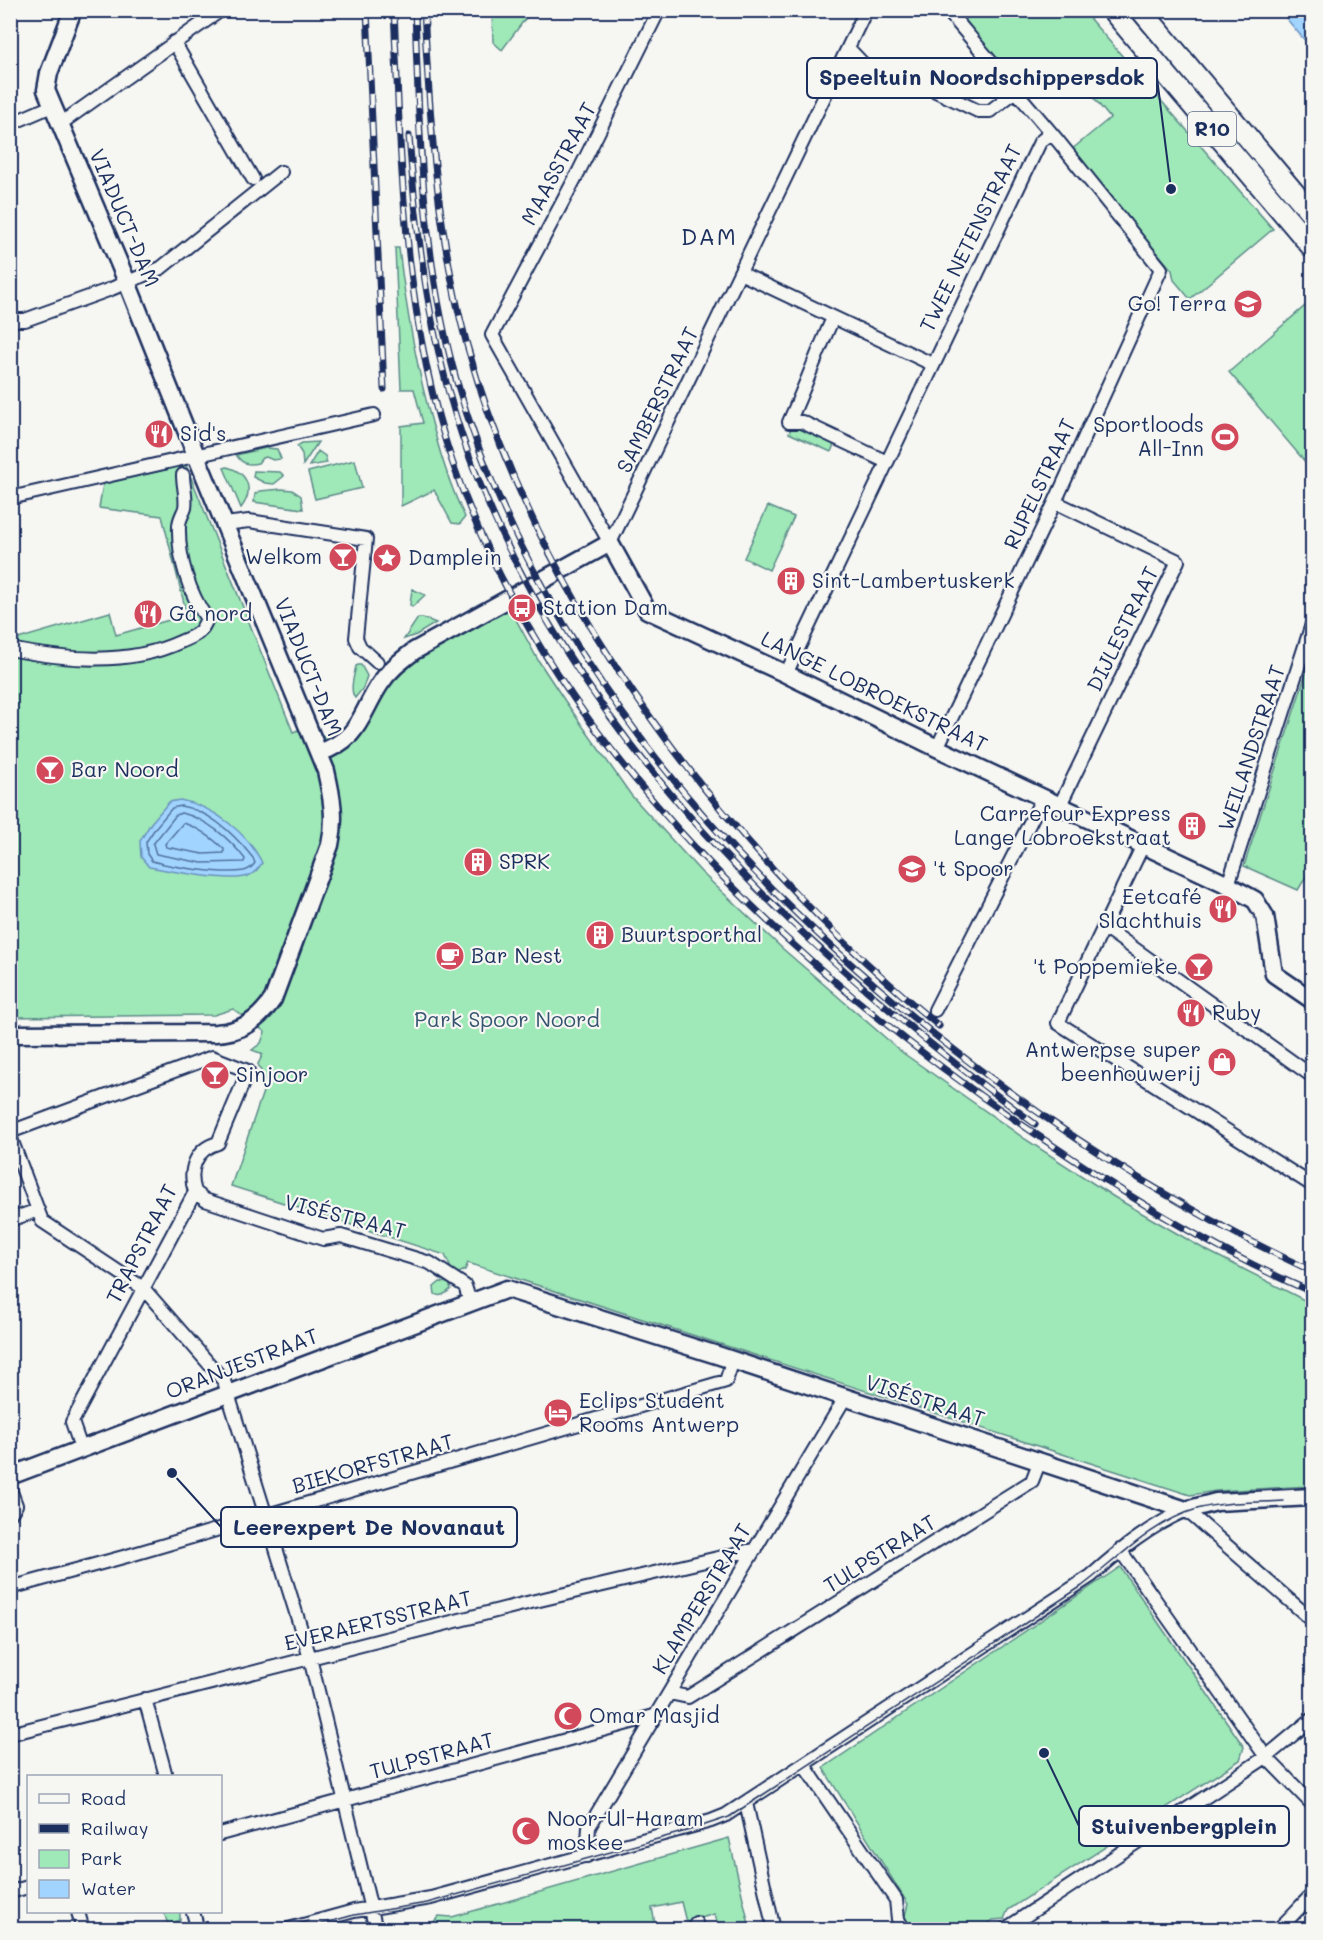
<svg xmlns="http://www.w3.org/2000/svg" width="1323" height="1940" font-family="Mali,sans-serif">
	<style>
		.green { fill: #9fe8b7; stroke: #5d8c8a; stroke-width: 1.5 }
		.water { fill: #a1d4ff; stroke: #6b92bf; stroke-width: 1.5 }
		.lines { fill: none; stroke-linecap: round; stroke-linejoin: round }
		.shore { stroke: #51719e; stroke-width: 1.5 }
		.street-casing { stroke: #1b2f5e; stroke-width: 16 }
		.secondary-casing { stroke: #1b2f5e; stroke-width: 21 }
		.primary-casing { stroke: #1b2f5e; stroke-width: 24 }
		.street { stroke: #f6f6f2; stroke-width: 12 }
		.secondary { stroke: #f6f6f2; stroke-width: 16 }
		.primary { stroke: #f6f6f2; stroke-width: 20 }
		.tram { stroke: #1b2f5e; stroke-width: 1.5 }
		.rail-casing { stroke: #1b2f5e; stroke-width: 7 }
		.rail { stroke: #f6f6f2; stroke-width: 4.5; stroke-dasharray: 14; stroke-linecap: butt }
		.labels { text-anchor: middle; stroke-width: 4.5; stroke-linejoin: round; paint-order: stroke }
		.shield { fill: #f6f6f2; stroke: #5d6b8a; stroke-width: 1.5 }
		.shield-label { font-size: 20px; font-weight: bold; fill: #1b2f5e }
		.street-label { font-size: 21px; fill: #1b2f5e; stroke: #f6f6f2 }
		.poi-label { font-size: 21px; fill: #1b2f5e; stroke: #f6f6f2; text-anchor: start }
		.park-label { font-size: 21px; fill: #355470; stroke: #f6f6f2 }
		.quarter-label { font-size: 24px; letter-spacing: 1.5px; fill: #1b2f5e; stroke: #f6f6f2 }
		.leader { fill: none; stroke: #1b2f5e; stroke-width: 2 }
		.callout-dot { fill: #1b2f5e; stroke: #f6f6f2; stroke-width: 2 }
		.callout { fill: #f6f6f2; stroke: #1b2f5e; stroke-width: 2 }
		.callout-label { font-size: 22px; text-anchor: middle; font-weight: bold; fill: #1b2f5e }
	</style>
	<rect width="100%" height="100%" fill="#f6f6f2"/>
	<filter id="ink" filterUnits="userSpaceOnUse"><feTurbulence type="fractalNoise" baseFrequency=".0167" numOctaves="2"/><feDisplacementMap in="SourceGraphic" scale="12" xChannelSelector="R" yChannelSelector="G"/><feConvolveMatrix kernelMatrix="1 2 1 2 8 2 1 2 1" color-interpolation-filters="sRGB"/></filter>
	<g filter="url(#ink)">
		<path class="green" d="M492 11H531L502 50 493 42Z
			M958 11H1083L1273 229 1190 299 1174 280 1172 270 1071 150 1110 118 1083 85 1088 80 1079 70 1073 74 1065 65 1027 97Z
			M395 248H399C406 310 417 370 434 430 442 460 451 489 465 517L460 524 452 523 434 490 401 506V426L423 423 414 389H401Z
			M1312 300V470L1229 372Z
			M793 424 835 442 831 452 789 433Z
			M318 442 303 465 302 454 297 446 302 443Z
			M266 448 277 449 281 459 273 460 266 457 262 458 258 463C247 466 242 463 236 455Z
			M318 451 325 456 327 463 309 466Z
			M355 460 362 488 315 499 308 472Z
			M186 465 293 732 314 724 322 735C331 738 336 736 344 730L404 650 501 592 538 660 565 701 631 795 702 873 783 949 903 1053 1025 1139 1114 1197 1204 1249 1312 1304V1486L1216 1491 1190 1495 468 1263 465 1270 457 1274 452 1271 445 1255 231 1186 266 1083 258 1064 263 1054 252 1050 261 1043 265 1032 233 1009 214 1015 11 1017V641L110 612 116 635 187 615 162 516 99 508 103 484Z
			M227 467C249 473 254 491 241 508L224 468Z
			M254 471 280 472 284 476 274 484 265 483 253 477Z
			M282 489 292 490 301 496 303 509 254 502 255 494 260 491Z
			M768 506 794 517 769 570 744 558Z
			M412 589 425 595 412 607 410 605Z
			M418 618H423L436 623 416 635 404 639Z
			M1312 655V867L1298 890 1244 866Z
			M358 665H361L367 676 363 688 355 698C349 690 354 676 356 666Z
			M440 1282 449 1283 451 1289C446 1293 441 1298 435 1294L434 1287Z
			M1120 1567 1244 1747 1240 1760 1008 1910 1004 1919 993 1920 980 1930 911 1929 904 1919 908 1904 823 1768Z
			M729 1838 750 1929H719L715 1914 686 1922 681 1902 652 1908 656 1929 483 1930 468 1926 458 1929 431 1930 430 1926 439 1916 452 1917Z
			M164 1912H180V1920L168 1925Z"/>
		<path class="water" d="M1280 11H1312V49Z
			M180 800C213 806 248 833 262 863 258 869 255 873 248 876 230 883 170 871 149 867L141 857 140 841 151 823 169 802Z"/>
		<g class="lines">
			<path class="shore" d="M181 806C210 811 235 835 253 858L255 863C252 867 249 870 244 871 223 875 173 867 152 861L147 854 146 842 156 827 172 808Z
				M181 813C206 818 230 839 245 859L244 862 202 863 156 854 153 844 176 815Z
				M183 823C198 827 212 838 224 849V853L203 854 166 847 165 844Z"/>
			<g class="street-casing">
				<path id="street" d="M174 42 253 179
					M848 48 869 70 891 80 921 84 978 111H990L1016 91
					M10 124 52 106
					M60 124 221 10
					M740 273 932 364
					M833 318C817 353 805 387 789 422H802L887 462
					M10 320H25L111 289 161 268 281 172
					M10 498 374 415
					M1055 502 1178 561 1060 805
					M225 524 249 521 366 539 356 638 360 647 377 662
					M610 543 492 335 579 171 659 10
					M610 543 866 10
					M10 649C65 660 128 666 180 642 186 639 196 636 200 631 203 628 205 623 207 619 189 593 178 558 179 526 179 519 183 514 185 508 187 497 183 486 183 475
					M786 674 1040 142 1051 133
					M937 748 1055 502 1161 269 1058 141 947 10
					M1143 845 1058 1023 1312 1185
					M1228 885 1312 624
					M1104 927 1312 1076
					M935 1010 1043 797
					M10 1132 212 1057 248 1071 218 1143C195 1149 188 1171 195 1192L72 1422 81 1448
					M10 1136 42 1221 143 1288 224 1381 310 1658 376 1930
					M195 1192 205 1200 323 1239 341 1236 430 1263 465 1286 470 1302
					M10 1220 38 1210
					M10 1489 16 1505 10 1514
					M1120 1550 1266 1757 1312 1804
					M10 1588 127 1556 726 1381 733 1360
					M669 1693 688 1697 1032 1481 1039 1463
					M145 1699 166 1776
					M10 1734 531 1602 756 1549
					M804 1765 896 1900 898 1919 904 1930
					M746 1803 774 1930
					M220 1834 654 1716
					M587 1856 589 1827 845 1398
					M10 1892 28 1887
					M78 1912 83 1930
					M193 1912 198 1930
					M696 1923 698 1930
					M285 1930 354 1911 431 1898 711 1821 726 1815 1091 1576C1120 1550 1150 1526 1186 1510L1312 1620
					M1004 1930 1266 1757 1312 1719
					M1277 1930C1290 1919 1300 1906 1312 1895"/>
			</g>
			<g class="secondary-casing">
				<path id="secondary" d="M319 753C361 738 359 716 380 684 389 670 401 661 414 651L610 543 647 610 786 674 937 748 1228 885 1255 900 1265 916 1274 974 1312 1000
					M10 1034 215 1033C241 1032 258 1021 273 999L330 845C336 819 332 797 326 771L196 455 127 282 46 90 49 73 73 10
					M10 1476 507 1289 720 1356 1186 1510 1216 1502 1312 1497"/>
			</g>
			<g class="primary-casing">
				<path id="primary" d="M1112 10 1312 247
					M1141 10 1312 214"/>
			</g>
			<use href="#street" class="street"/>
			<use href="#secondary" class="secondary"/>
			<use href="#primary" class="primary"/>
			<path class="tram" d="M277 1930 308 1921
				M300 1930 354 1915 427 1903 690 1830 729 1817 1082 1586C1118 1559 1152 1522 1197 1509 1224 1501 1256 1503 1284 1501"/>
			<g class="rail-casing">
				<path id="rail" d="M367 10 384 389
					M394 10C401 162 403 316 452 461 549 748 809 984 1055 1147 1137 1202 1222 1254 1312 1292
					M415 10C419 134 422 259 456 379 533 645 722 865 935 1035 1052 1128 1177 1209 1312 1271
					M424 10C430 123 437 236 467 345 540 608 730 854 939 1026
					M409 136C417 244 431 351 468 453 572 737 797 949 1035 1124"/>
			</g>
			<use href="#rail" class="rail"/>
		</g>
	</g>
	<defs>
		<g id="school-disc" transform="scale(1.5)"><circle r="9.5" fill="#d1495b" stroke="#f6f6f2"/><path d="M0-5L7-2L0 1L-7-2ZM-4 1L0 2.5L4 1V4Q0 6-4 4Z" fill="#fff"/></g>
		<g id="restaurant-disc" transform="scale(1.5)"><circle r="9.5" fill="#d1495b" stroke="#f6f6f2"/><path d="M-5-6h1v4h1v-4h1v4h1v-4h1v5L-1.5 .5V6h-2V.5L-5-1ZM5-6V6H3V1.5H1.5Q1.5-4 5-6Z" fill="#fff"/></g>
		<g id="stadium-disc" transform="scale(1.5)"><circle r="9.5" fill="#d1495b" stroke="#f6f6f2"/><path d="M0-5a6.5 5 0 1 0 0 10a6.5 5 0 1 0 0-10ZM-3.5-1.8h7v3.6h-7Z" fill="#fff"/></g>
		<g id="bar-disc" transform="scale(1.5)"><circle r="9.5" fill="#d1495b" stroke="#f6f6f2"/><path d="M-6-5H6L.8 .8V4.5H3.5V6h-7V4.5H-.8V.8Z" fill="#fff"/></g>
		<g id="sight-disc" transform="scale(1.5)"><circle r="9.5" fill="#d1495b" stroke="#f6f6f2"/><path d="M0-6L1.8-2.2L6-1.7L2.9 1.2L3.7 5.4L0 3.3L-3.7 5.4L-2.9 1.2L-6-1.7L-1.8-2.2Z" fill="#fff"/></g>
		<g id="building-disc" transform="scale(1.5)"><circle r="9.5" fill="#d1495b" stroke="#f6f6f2"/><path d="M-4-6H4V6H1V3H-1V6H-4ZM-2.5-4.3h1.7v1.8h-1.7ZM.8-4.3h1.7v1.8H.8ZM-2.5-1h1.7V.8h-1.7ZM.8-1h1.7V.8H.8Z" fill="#fff"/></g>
		<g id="bus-disc" transform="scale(1.5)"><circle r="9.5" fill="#d1495b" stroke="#f6f6f2"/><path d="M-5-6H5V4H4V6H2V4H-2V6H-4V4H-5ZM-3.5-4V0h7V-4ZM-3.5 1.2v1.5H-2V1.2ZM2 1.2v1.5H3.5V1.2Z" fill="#fff"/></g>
		<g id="cafe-disc" transform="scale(1.5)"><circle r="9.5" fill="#d1495b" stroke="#f6f6f2"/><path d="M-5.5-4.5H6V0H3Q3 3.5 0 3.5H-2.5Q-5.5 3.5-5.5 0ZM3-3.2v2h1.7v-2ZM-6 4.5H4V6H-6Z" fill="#fff"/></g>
		<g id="shop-disc" transform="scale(1.5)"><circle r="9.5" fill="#d1495b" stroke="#f6f6f2"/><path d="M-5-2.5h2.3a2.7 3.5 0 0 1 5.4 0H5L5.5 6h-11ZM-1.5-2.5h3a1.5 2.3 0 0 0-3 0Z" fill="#fff"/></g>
		<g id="hotel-disc" transform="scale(1.5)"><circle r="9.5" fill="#d1495b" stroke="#f6f6f2"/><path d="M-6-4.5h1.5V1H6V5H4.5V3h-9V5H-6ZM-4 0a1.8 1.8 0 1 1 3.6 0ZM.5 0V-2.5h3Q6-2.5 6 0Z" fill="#fff"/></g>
		<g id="mosque-disc" transform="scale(1.5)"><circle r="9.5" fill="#d1495b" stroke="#f6f6f2"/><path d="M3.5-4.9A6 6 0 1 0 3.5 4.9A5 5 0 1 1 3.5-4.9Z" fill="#fff"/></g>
	</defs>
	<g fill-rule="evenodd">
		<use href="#school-disc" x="1248" y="304"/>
		<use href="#restaurant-disc" x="159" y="434"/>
		<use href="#stadium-disc" x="1225" y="437"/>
		<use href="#bar-disc" x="343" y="557"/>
		<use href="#sight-disc" x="387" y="558"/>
		<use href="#building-disc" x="791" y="581"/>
		<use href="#bus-disc" x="522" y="608"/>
		<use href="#restaurant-disc" x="148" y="614"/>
		<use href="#bar-disc" x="50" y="770"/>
		<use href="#building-disc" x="1192" y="826"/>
		<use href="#building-disc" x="478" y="862"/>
		<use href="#school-disc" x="912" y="869"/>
		<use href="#restaurant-disc" x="1223" y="909"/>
		<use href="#building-disc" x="600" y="935"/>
		<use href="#cafe-disc" x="450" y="956"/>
		<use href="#bar-disc" x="1199" y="967"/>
		<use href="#restaurant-disc" x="1191" y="1013"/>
		<use href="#shop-disc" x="1222" y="1062"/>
		<use href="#bar-disc" x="215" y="1075"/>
		<use href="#hotel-disc" x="558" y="1413"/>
		<use href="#mosque-disc" x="568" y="1716"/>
		<use href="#mosque-disc" x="526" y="1831"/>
	</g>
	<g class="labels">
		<rect class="shield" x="1188" y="112" width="48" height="34" rx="4.5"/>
		<g class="shield-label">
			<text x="1212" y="136">R10</text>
		</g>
		<g class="street-label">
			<text transform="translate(559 164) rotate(-62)" y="7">MAASSTRAAT</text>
			<text transform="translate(124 218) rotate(67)" y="7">VIADUCT-DAM</text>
			<text transform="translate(971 238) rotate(-64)" y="7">TWEE NETENSTRAAT</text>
			<text transform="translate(658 400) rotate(-64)" y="7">SAMBERSTRAAT</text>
			<text transform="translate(1040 484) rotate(-65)" y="7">RUPELSTRAAT</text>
			<text transform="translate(1123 629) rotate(-64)" y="7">DIJLESTRAAT</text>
			<text transform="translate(308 667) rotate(68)" y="7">VIADUCT-DAM</text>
			<text transform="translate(874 692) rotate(26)" y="7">LANGE LOBROEKSTRAAT</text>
			<text transform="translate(1252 748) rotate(-72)" y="7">WEILANDSTRAAT</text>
			<text transform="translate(345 1217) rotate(14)" y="7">VISÉSTRAAT</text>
			<text transform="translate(142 1244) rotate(-63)" y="7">TRAPSTRAAT</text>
			<text transform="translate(242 1364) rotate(-21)" y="7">ORANJESTRAAT</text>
			<text transform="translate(925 1401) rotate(18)" y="7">VISÉSTRAAT</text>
			<text transform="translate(373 1464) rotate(-16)" y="7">BIEKORFSTRAAT</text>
			<text transform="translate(880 1554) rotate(-32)" y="7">TULPSTRAAT</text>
			<text transform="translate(702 1599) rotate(-59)" y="7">KLAMPERSTRAAT</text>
			<text transform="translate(378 1621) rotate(-14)" y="7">EVERAERTSSTRAAT</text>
			<text transform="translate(432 1756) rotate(-15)" y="7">TULPSTRAAT</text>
		</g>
		<g class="poi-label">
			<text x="1227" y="311" text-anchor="end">Go! Terra</text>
			<text x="1204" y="432" text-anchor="end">Sportloods<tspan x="1204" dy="24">All-Inn</tspan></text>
			<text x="180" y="441">Sid's</text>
			<text x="322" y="564" text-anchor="end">Welkom</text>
			<text x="408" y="565">Damplein</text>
			<text x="812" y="588">Sint-Lambertuskerk</text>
			<text x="543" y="615">Station Dam</text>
			<text x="169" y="621">Gå nord</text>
			<text x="71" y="777">Bar Noord</text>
			<text x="1171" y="821" text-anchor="end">Carrefour Express<tspan x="1171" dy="24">Lange Lobroekstraat</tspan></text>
			<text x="499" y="869">SPRK</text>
			<text x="933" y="876">'t Spoor</text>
			<text x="1202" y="904" text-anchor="end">Eetcafé<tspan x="1202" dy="24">Slachthuis</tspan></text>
			<text x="621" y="942">Buurtsporthal</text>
			<text x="471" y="963">Bar Nest</text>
			<text x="1178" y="974" text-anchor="end">'t Poppemieke</text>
			<text x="1212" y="1020">Ruby</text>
			<text x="1201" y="1057" text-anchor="end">Antwerpse super<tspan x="1201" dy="24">beenhouwerij</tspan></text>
			<text x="236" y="1082">Sinjoor</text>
			<text x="579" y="1408">Eclips Student<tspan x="579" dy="24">Rooms Antwerp</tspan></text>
			<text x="589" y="1723">Omar Masjid</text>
			<text x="547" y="1826">Noor-Ul-Haram<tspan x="547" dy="24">moskee</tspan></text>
		</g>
		<g class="park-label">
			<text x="507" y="1027">Park Spoor Noord</text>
		</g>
		<g class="quarter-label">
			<text x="709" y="245">DAM</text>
		</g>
	</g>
	<path class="leader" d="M1171 189L1157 78M172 1473L221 1527M1044 1753L1079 1826"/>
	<g class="callout-dot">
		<circle cx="1171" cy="189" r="6"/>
		<circle cx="172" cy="1473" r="6"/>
		<circle cx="1044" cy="1753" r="6"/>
	</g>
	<g class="callout">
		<rect x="807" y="58" width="350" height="40" rx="6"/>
		<rect x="221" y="1507" width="296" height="40" rx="6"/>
		<rect x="1079" y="1806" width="210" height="40" rx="6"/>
	</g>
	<g class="callout-label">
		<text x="982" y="85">Speeltuin Noordschippersdok</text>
		<text x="369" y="1535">Leerexpert De Novanaut</text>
		<text x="1184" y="1834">Stuivenbergplein</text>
	</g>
	<rect width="1323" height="1940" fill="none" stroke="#f6f6f2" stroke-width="36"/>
	<rect x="18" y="18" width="1287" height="1904" fill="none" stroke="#1b2f5e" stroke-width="2" filter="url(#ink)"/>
	<rect x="27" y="1775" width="195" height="138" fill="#f6f6f2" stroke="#9ea6b7" stroke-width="1.5"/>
	<rect x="39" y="1794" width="30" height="9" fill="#f6f6f2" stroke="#9ea6b7" stroke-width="1.5"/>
	<text x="81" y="1805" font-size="18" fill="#1b2f5e">Road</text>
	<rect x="39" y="1824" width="30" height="9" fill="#1b2f5e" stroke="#9ea6b7" stroke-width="1.5"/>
	<text x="81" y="1835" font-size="18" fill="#1b2f5e">Railway</text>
	<rect x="39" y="1850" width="30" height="18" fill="#9fe8b7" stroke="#9ea6b7" stroke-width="1.5"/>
	<text x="81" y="1865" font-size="18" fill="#1b2f5e">Park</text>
	<rect x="39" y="1880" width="30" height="18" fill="#a1d4ff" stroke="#9ea6b7" stroke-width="1.5"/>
	<text x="81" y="1895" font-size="18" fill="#1b2f5e">Water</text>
</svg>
